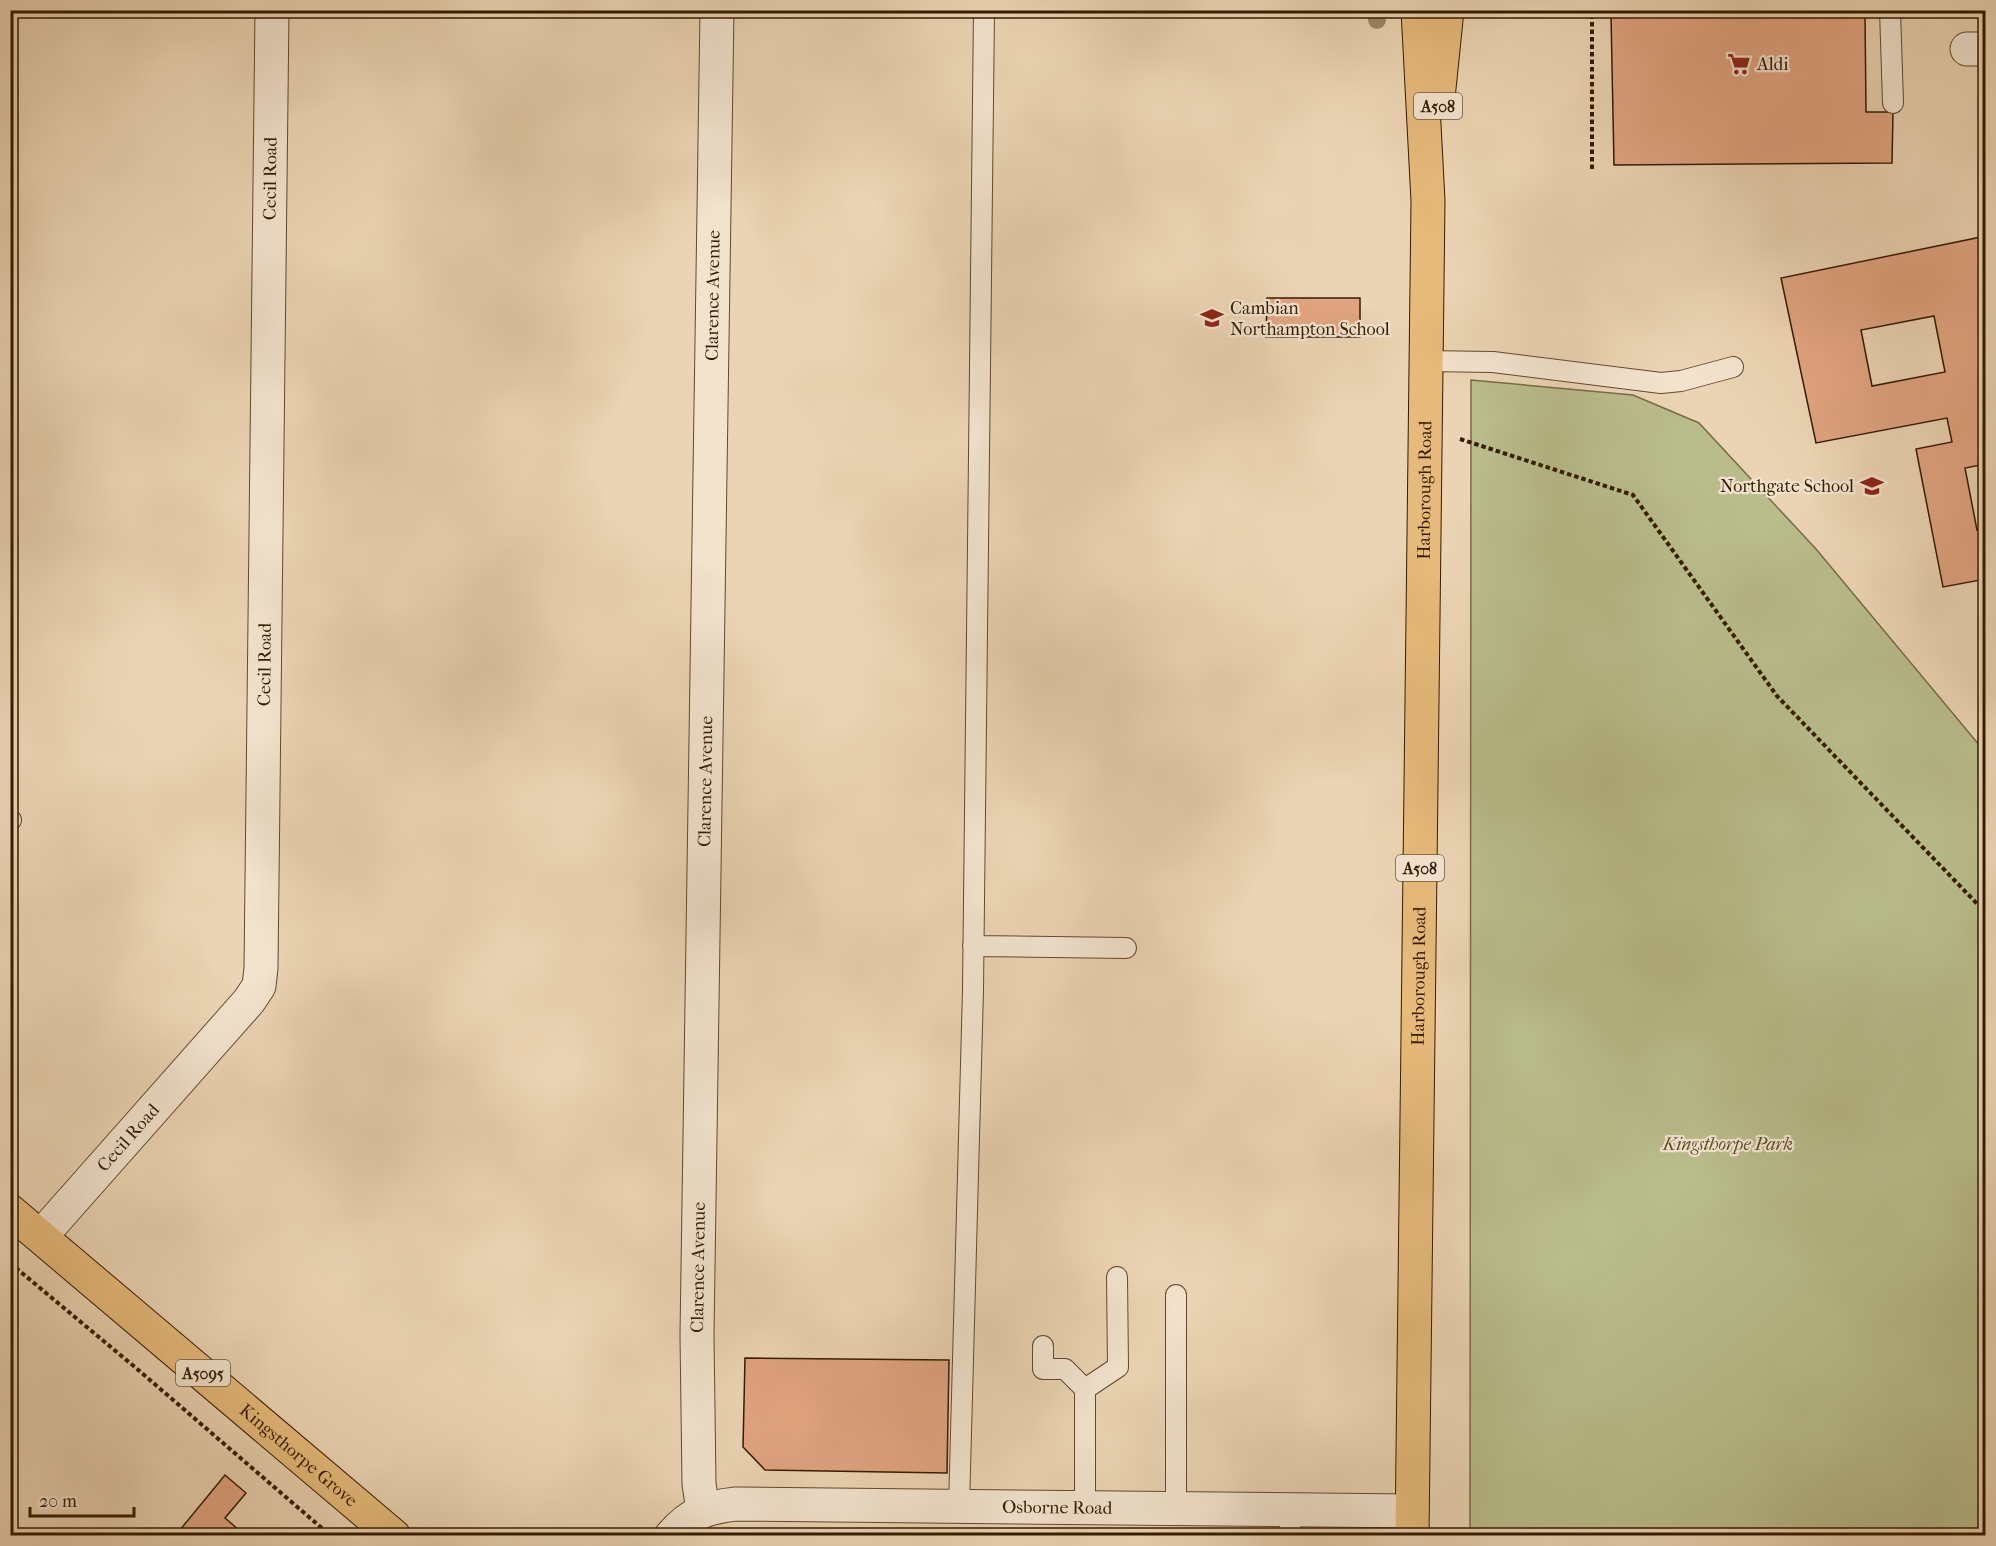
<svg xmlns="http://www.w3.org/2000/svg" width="1996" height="1546" font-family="'IM FELL French Canon',serif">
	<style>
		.green { fill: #b9bc8b; stroke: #766c46; stroke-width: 1.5 }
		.building { fill: #e1a480; stroke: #341b00; stroke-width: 1.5; fill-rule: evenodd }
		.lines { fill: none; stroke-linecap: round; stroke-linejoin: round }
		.service-casing { stroke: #62492d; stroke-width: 22 }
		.minor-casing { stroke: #62492d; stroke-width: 35 }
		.primary-casing { stroke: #341b00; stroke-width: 35 }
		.trunk-casing { stroke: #341b00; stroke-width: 35 }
		.path { stroke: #341b00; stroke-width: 4; stroke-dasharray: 4.5 3; stroke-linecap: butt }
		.service { stroke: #f2e3ce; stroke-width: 20 }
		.minor { stroke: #f2e3ce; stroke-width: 33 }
		.primary { stroke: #e6ba7a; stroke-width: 33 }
		.trunk { stroke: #e6ba7a; stroke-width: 33 }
		.tree { fill: #9c8968 }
		.labels { text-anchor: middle; stroke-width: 4.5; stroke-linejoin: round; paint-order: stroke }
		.shield { fill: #f2e3ce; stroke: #6d573e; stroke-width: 1.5 }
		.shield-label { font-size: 16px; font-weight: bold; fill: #341b00 }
		.poi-label { font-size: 18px; fill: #341b00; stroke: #f2e3ce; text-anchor: start }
		.street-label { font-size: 18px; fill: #341b00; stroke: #f2e3ce }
		.park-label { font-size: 18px; font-style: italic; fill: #5c4b2a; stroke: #f2e3ce }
	</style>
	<rect width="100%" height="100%" fill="#ebd4b3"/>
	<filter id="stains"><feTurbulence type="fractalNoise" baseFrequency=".00333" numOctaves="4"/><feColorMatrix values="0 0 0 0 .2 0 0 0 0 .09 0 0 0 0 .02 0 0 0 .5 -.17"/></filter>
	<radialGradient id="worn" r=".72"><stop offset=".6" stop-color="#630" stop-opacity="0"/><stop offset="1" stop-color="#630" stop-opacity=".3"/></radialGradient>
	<path class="green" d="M1471 380 1633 395 1699 423 1816 549 1985 752V1535H1470Z"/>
	<path class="building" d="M1865 12 1866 112H1893L1892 163 1614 165 1611 15Z
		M1986 236V464L1965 468 1977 530 1986 528V579L1943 587 1916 449 1952 442 1947 418 1816 443 1781 278ZM1934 316 1945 372 1872 386 1861 330Z
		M1267 298H1360V337H1266Z
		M745 1358 949 1360 947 1473 765 1470 743 1447Z
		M225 1475 246 1493 225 1518 246 1536H175Z"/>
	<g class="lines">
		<g class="service-casing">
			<path id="service" d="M1890 10 1893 103
				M1426 361 1493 362 1661 383 1681 381 1733 367
				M10 819 11 820
				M973 946 1126 948
				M1043 1346V1369H1065L1085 1389
				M959 1507 973 990 984 10
				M1085 1508V1389L1118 1367 1117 1277
				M1176 1509V1295
				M1290 1511V1536"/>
		</g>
		<g class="minor-casing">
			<g id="minor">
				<path d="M1967 49H1986"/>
				<path id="s1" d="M42 1235 249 1001 259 986 261 968 272 10"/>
				<path id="s2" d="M703 1510 699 1484 697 1335 717 10"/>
				<path id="s3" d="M671 1536C691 1513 707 1507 736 1504L1412 1511"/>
			</g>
		</g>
		<g class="primary-casing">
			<g id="primary">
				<path id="s4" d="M10 1211 394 1536"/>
			</g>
		</g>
		<g class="trunk-casing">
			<g id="trunk">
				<path d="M1438 98 1447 10"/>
				<path id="s5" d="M1412 1536 1428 201 1418 10"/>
			</g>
		</g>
		<path class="path" d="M1592 169V10
			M1460 439 1633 495 1777 696 1986 913
			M10 1263 136 1368 331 1536"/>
		<use href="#service" class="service"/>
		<use href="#minor" class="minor"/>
		<use href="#primary" class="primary"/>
		<use href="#trunk" class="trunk"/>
	</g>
	<circle class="tree" cx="1377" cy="20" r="9"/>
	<defs>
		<g id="supermarket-bare" transform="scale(1.8)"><path d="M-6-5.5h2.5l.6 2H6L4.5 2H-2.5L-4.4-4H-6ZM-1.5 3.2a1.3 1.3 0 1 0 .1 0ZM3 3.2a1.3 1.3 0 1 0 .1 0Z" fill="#8f2418" stroke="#f2e3ce" stroke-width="2.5" paint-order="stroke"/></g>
		<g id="school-bare" transform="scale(1.8)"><path d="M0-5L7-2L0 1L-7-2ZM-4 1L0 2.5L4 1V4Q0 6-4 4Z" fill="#8f2418" stroke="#f2e3ce" stroke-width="2.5" paint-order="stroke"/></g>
	</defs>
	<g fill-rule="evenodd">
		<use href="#supermarket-bare" x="1739" y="64"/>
		<use href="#school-bare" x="1212" y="318"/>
		<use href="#school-bare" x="1872" y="486"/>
	</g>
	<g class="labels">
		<g class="shield">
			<rect x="1414" y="93" width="48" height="26" rx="4.5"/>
			<rect x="1396" y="855" width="48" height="26" rx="4.5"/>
			<rect x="176" y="1360" width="54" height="26" rx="4.5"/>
		</g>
		<g class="shield-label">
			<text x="1438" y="112">A508</text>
			<text x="1420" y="874">A508</text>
			<text x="203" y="1379">A5095</text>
		</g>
		<g class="poi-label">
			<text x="1757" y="70">Aldi</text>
			<text x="1230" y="314">Cambian<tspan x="1230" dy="21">Northampton School</tspan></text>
			<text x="1854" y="492" text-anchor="end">Northgate School</text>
		</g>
		<g class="street-label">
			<text dy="6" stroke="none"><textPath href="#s1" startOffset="1138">Cecil Road</textPath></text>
			<text dy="6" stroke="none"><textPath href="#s2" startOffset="1215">Clarence Avenue</textPath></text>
			<text dy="6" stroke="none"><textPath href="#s5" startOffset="1046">Harborough Road</textPath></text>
			<text dy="6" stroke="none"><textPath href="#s1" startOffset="652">Cecil Road</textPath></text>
			<text dy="6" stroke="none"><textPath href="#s2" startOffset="729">Clarence Avenue</textPath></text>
			<text dy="6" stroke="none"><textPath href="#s5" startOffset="560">Harborough Road</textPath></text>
			<text dy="6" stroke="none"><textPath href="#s1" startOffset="130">Cecil Road</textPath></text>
			<text dy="6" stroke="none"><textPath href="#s2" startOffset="243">Clarence Avenue</textPath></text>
			<text dy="6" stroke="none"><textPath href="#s4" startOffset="378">Kingsthorpe Grove</textPath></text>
			<text dy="6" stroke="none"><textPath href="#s3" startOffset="396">Osborne Road</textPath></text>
		</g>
		<g class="park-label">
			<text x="1728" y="1150">Kingsthorpe Park</text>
		</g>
	</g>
	<rect width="1996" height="1546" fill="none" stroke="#ebd4b3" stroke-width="36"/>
	<rect x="12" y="12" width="1972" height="1522" fill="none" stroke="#341b00" stroke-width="3"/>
	<rect x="18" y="18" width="1960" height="1510" fill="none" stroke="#341b00" stroke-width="1.5"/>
	<path d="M30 1507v9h104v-9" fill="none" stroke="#341b00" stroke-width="3"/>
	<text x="39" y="1507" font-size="18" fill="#341b00" stroke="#f2e3ce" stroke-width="4.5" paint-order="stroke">20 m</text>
	<rect width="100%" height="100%" filter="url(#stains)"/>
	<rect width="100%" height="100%" fill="url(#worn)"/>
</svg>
